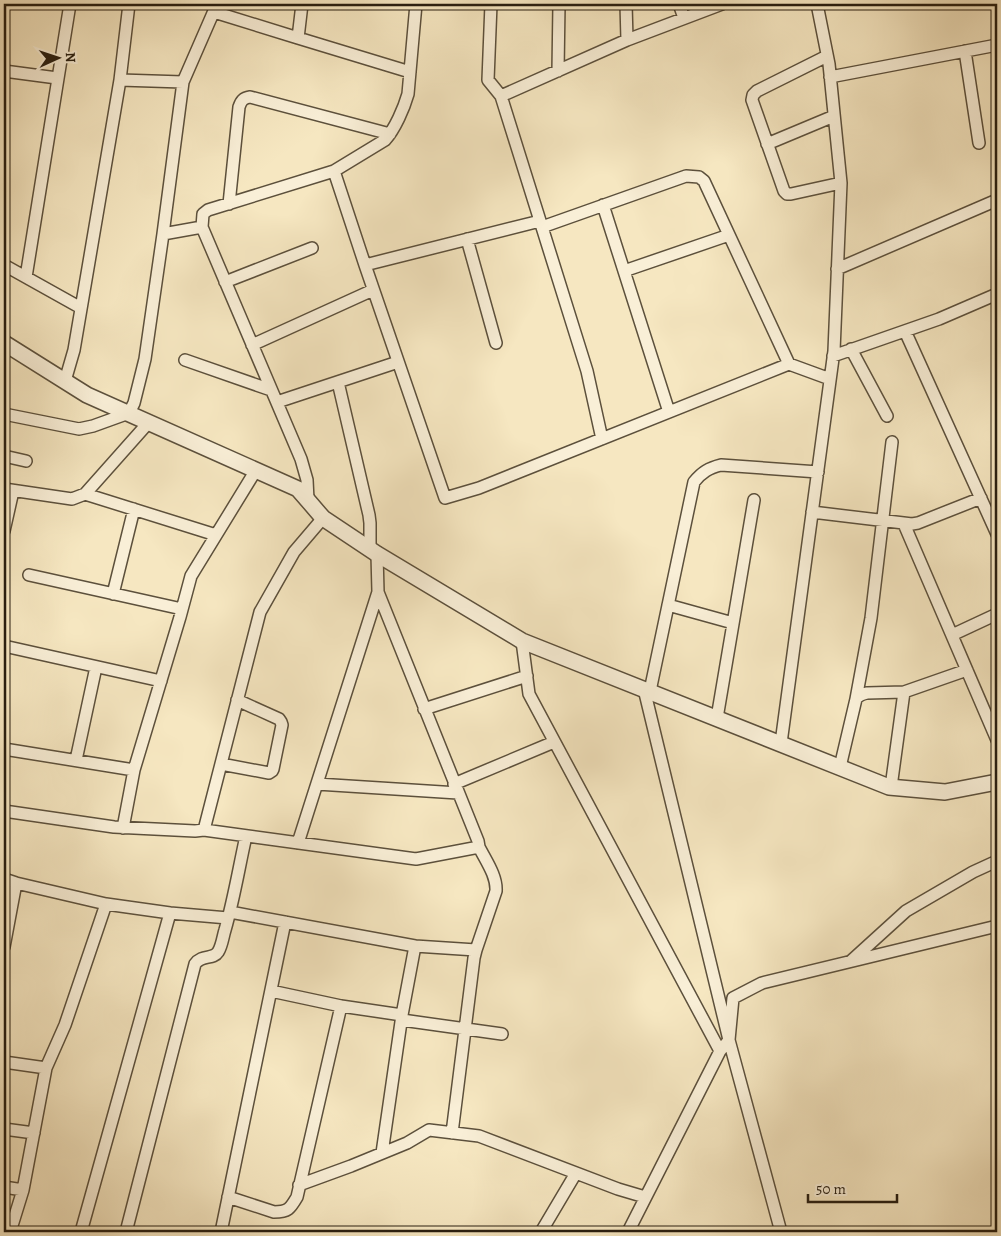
<svg xmlns="http://www.w3.org/2000/svg" width="1001" height="1236" font-family="Alegreya,serif">
	<style>
		.lines { fill: none; stroke-linecap: round; stroke-linejoin: round }
		.minor-casing { stroke: #5c503c; stroke-width: 14 }
		.tertiary-casing { stroke: #5c503c; stroke-width: 18 }
		.minor { stroke: #f9efd7; stroke-width: 11 }
		.tertiary { stroke: #f9efd7; stroke-width: 15 }
	</style>
	<rect width="100%" height="100%" fill="#f6e7c1"/>
	<filter id="stains"><feTurbulence type="fractalNoise" baseFrequency=".004" numOctaves="4"/><feColorMatrix values="0 0 0 0 .2 0 0 0 0 .09 0 0 0 0 .02 0 0 0 .5 -.17"/></filter>
	<radialGradient id="worn" r=".72"><stop offset=".6" stop-color="#630" stop-opacity="0"/><stop offset="1" stop-color="#630" stop-opacity=".3"/></radialGradient>
	<g class="lines">
		<g class="minor-casing">
			<path id="minor" d="M491 4 488 80 501 96 587 371 602 439
				M626 4 627 40
				M679 4 684 18
				M214 12 298 38 302 4
				M298 38 410 72
				M965 51 979 143
				M827 56 757 91 753 95 752 100 784 191 787 194H791L841 183
				M4 71 57 78
				M558 71 559 4
				M830 77 997 45
				M120 80 129 4
				M183 82 217 4
				M501 96 627 40 722 4
				M767 144 834 116
				M334 171 385 140C395 129 404 108 408 94L416 4
				M229 204 239 107C241 101 243 98 250 97L390 134
				M603 205 669 412
				M542 227 686 176 699 177 704 181 789 364
				M163 234 202 227
				M467 239 496 343
				M4 265 81 308
				M365 265 540 221
				M837 269 997 200
				M624 271 729 235
				M26 277 70 4
				M225 282 312 248
				M905 331 997 534
				M252 345 373 290
				M851 349 887 416
				M833 356 939 319 997 294
				M185 360 271 390
				M338 382 369 515 370 523V550
				M277 402 398 362
				M4 414 79 429 93 426 129 413 134 403 145 359 163 234 183 82 120 80 74 350 65 381
				M149 422 85 494 216 535
				M4 456 26 461
				M4 489 72 499 85 494
				M308 500 307 480 301 459 202 227 203 214 208 210 334 171 365 265 445 498 479 488 789 364 830 379
				M812 512 912 524 918 523 981 498
				M323 518 294 552 260 612 204 830 416 859 479 847 478 841 378 592 377 554
				M904 524 997 740
				M4 531 13 491
				M29 575 182 609
				M113 594 134 509
				M668 605 733 623
				M952 635 997 614
				M522 641 529 694 720 1051
				M4 646 161 681
				M644 689 729 1040 781 1232
				M650 691 694 482C702 472 709 468 721 465L818 472
				M856 699 871 618 892 442
				M424 709 527 676
				M717 718 754 500
				M781 743 834 351 841 183 829 64 817 4
				M4 749 134 770
				M76 760 96 667
				M221 764 269 773 272 771 273 769 282 725 281 722 279 719 237 700
				M840 767 856 699C859 695 862 694 867 693L904 692 967 670
				M317 784 458 793
				M454 784 554 742
				M891 787 904 692
				M4 811 114 827 195 831 204 830
				M123 828 134 770 180 617 191 576 256 470
				M298 843 378 592
				M4 879 16 883 106 904 65 1025 46 1068
				M106 904 170 913
				M230 912 415 946 402 1015 382 1153
				M415 946 476 950
				M4 947 16 883
				M851 961 906 911 973 872 997 861
				M271 991 341 1006
				M402 1020 502 1034
				M4 1062 46 1068 23 1190 4 1187
				M4 1129 34 1133
				M452 1133 474 958 476 950 496 891C497 876 486 861 479 847
				M299 1185 351 1166 407 1143 429 1130 479 1136 618 1189 645 1197
				M228 1197 274 1212C288 1212 290 1209 297 1197L341 1006 402 1015
				M10 1232 23 1190
				M81 1232 170 913 228 918
				M126 1232 195 964C202 954 213 960 218 952 222 946 223 936 225 930 234 899 239 867 246 836
				M221 1232 285 922
				M541 1232 576 1173
				M628 1232 720 1051 729 1040 733 998 762 983 997 926"/>
		</g>
		<g class="tertiary-casing">
			<path id="tertiary" d="M4 343 87 395 298 489 323 518 377 554 522 641 889 787 945 792 997 782"/>
		</g>
		<use href="#minor" class="minor"/>
		<use href="#tertiary" class="tertiary"/>
	</g>
	<rect width="1001" height="1236" fill="none" stroke="#f6e7c1" stroke-width="20"/>
	<rect x="5" y="5" width="991" height="1226" fill="none" stroke="#281e10" stroke-width="2.5"/>
	<rect x="10" y="10" width="981" height="1216" fill="none" stroke="#281e10"/>
	<g transform="translate(58 58) rotate(87)" stroke="#f9efd7" stroke-width="4" paint-order="stroke">
	<path d="M0-4L9 19L0 12L-9 19Z" fill="#281e10"/>
	<text y="-8" font-size="14" font-weight="bold" text-anchor="middle" fill="#281e10">N</text>
	</g>
	<path d="M808 1194v8h89v-8" fill="none" stroke="#281e10" stroke-width="2.5"/>
	<text x="816" y="1194" font-size="15" fill="#281e10" stroke="#f9efd7" stroke-width="4" paint-order="stroke">50 m</text>
	<rect width="100%" height="100%" filter="url(#stains)"/>
	<rect width="100%" height="100%" fill="url(#worn)"/>
</svg>
